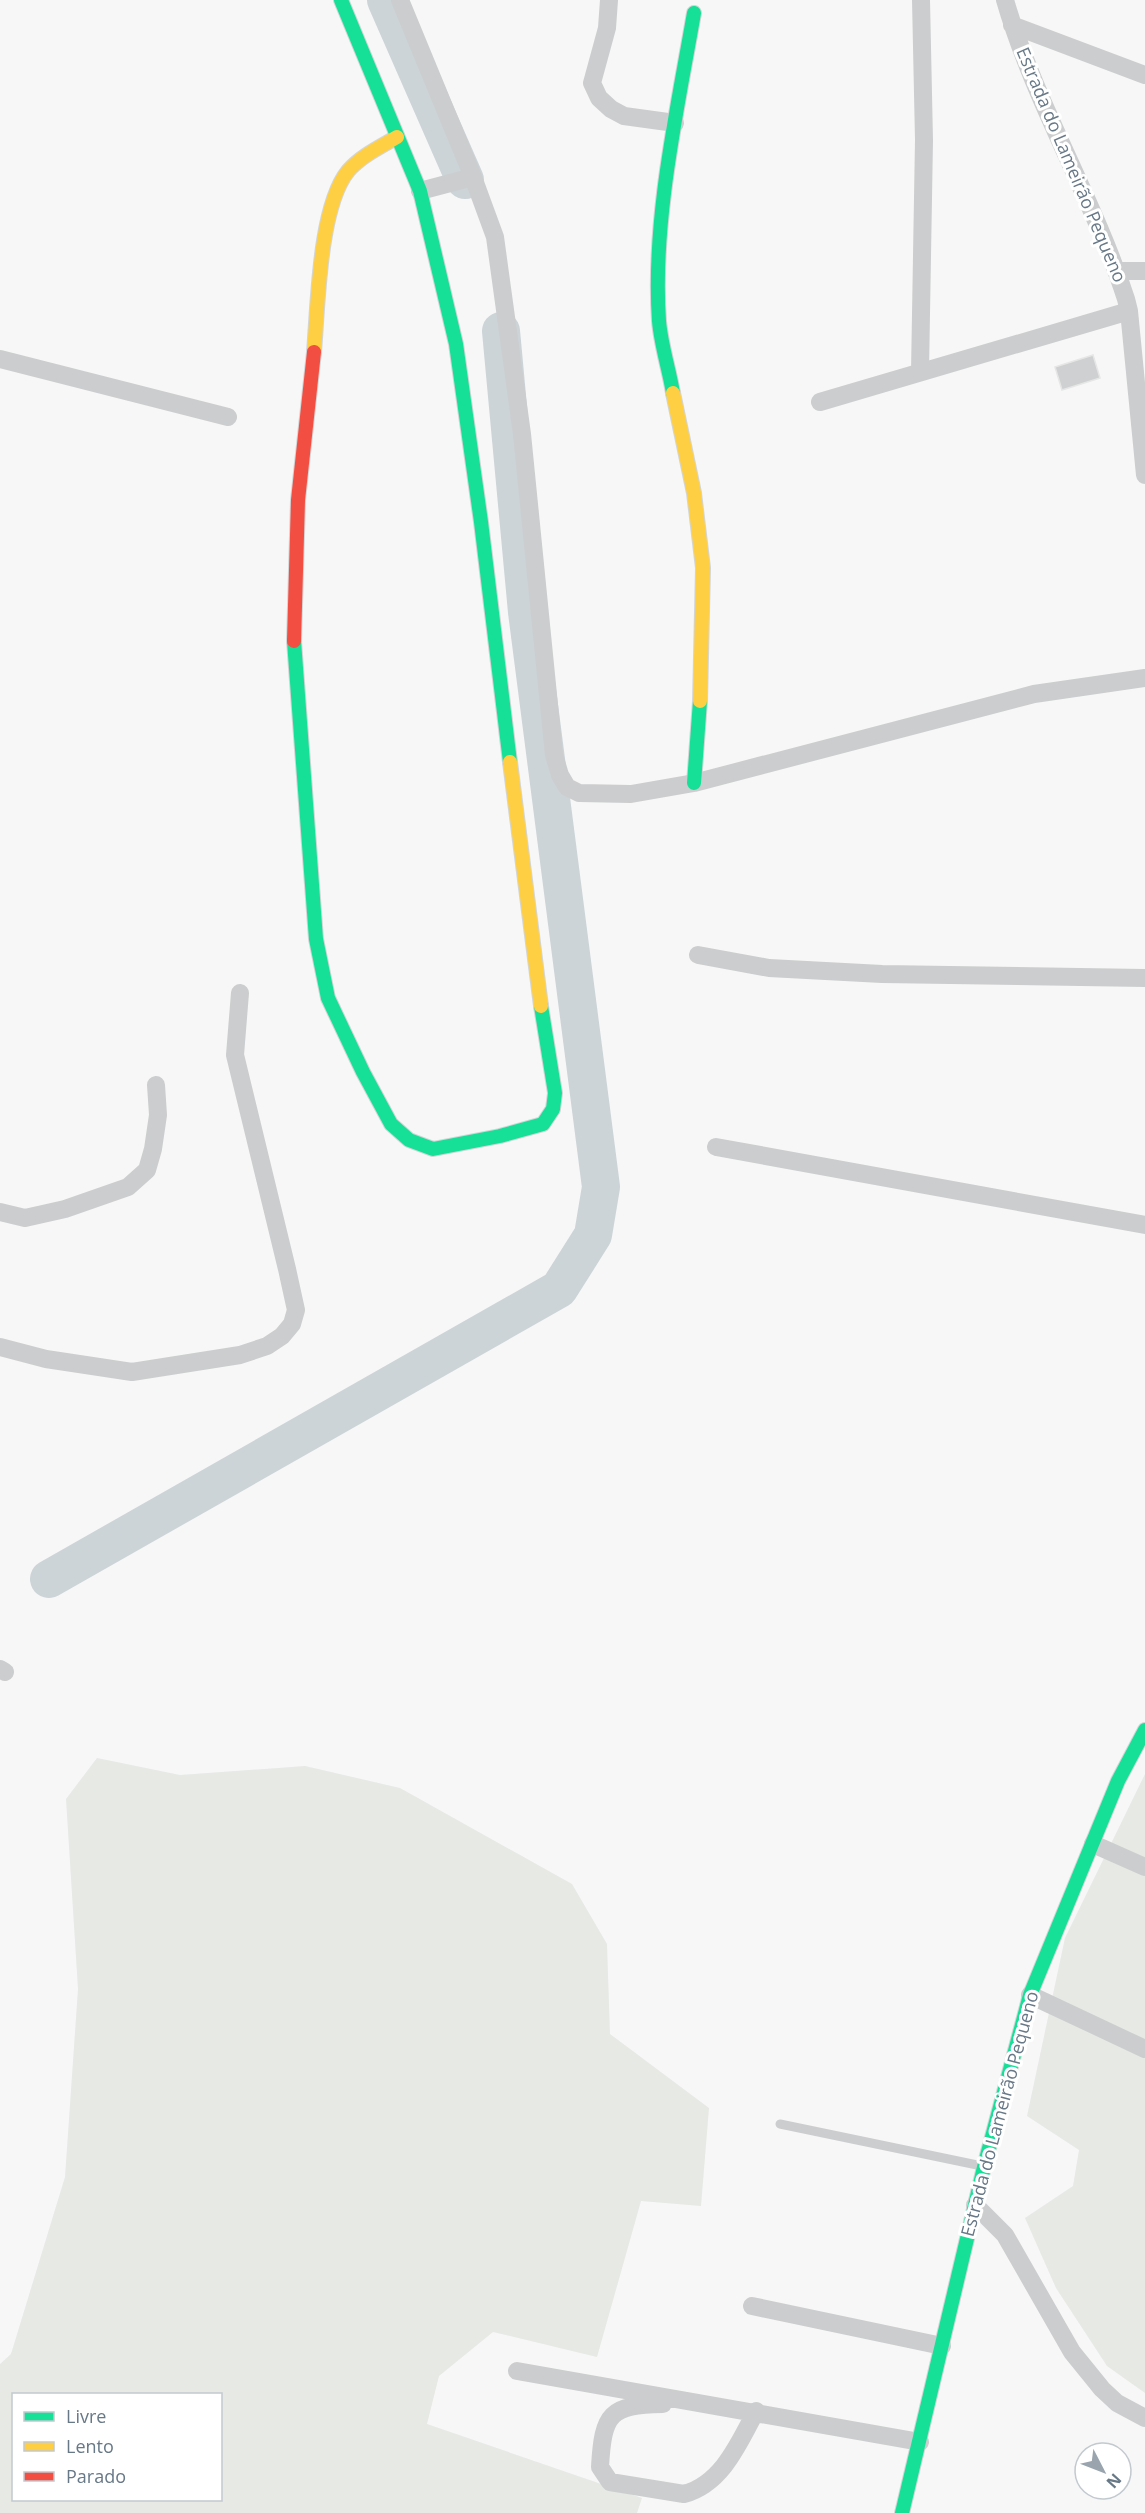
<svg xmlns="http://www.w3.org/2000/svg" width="1145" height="2513" font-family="'Open Sans',sans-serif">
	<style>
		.green { fill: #e6e9e4; fill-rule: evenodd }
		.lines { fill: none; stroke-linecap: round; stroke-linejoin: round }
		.river { stroke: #ccd4d7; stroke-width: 38 }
		.building { fill: #ced0d1; stroke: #e6e6e6; stroke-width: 1.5 }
		.fast-casing { stroke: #d4d5d6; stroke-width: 16 }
		.slow-casing { stroke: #d4d5d6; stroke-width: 16 }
		.jam-casing { stroke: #d4d5d6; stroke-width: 16 }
		.lane { stroke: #cccdce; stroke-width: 9 }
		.street { stroke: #cccdce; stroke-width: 18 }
		.fast { stroke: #16e098; stroke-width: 14 }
		.slow { stroke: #ffcf43; stroke-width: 14 }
		.jam { stroke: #f24e42; stroke-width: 14 }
		.labels { text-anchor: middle; stroke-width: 6; stroke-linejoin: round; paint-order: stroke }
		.street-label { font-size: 18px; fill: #677887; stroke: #fff }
	</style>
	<rect width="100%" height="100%" fill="#f7f7f7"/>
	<path class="green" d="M97 1758 180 1775 305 1766 400 1788 572 1884 607 1944 610 2034 709 2108 701 2206 641 2201 597 2357 493 2332 439 2376 427 2424 642 2498 637 2513H0V2364L11 2354 65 2177 78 1989 66 1799ZM14 2394H220V2500H14Z
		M1145 1774V2393L1107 2366 1056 2288 1025 2218 1073 2186 1079 2150 1027 2116 1065 1938Z"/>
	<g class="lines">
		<path class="river" d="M386 0 465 180
			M49 1579 559 1289 593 1235 601 1187 527 612 501 331"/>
	</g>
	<path class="building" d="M1093 355 1100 378 1062 390 1055 367Z"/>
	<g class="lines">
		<g class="fast-casing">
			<path id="fast" d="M341 0 420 191 456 344 481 522 510 762
				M673 393C669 369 661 345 659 321 652 222 677 111 694 13
				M294 641 316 939 328 998 363 1072 391 1124 409 1140 433 1149 500 1136 543 1124 553 1109 555 1093 541 1006
				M694 783 700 701
				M902 2513 984 2167 1030 1995 1118 1781 1145 1730"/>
		</g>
		<g class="slow-casing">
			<path id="slow" d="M314 352C318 305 319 207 348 171 361 156 380 147 397 137
				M673 393 694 493 703 568 700 701
				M510 762 541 1006"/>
		</g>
		<g class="jam-casing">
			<path id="jam" d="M294 641 298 500 314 352"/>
		</g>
		<path class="lane" d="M780 2124 982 2166"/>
		<path class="street" d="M400 0 473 177 495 237 522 434 554 755 560 775 567 787 579 793 631 794 694 783 1034 694 1145 678
			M609 0 607 28 592 83 599 98 611 109 624 116 675 123
			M1005 0C1035 104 1093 197 1126 299L1129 311 1145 475
			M1012 25 1145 75
			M420 191 473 177
			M1117 271H1145
			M0 359 228 417
			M920 372 924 140 921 0
			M820 402 1129 311
			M698 955 769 968 882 974 1145 978
			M716 1147 1145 1225
			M0 1212 25 1218 65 1209 128 1187 147 1170 153 1149 158 1115 156 1085
			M0 1347 46 1359 132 1372 240 1355 267 1346 282 1336 292 1324 296 1310 287 1269 235 1055 240 993
			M0 1669 5 1672
			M1093 1844 1145 1867
			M1030 1995 1145 2049
			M975 2205 1005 2235 1072 2352 1102 2389 1117 2403 1145 2418
			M752 2306 942 2346
			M517 2371 920 2442
			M663 2404C610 2405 603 2413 600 2467L610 2482 684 2494C722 2484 739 2443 756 2411"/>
		<use href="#fast" class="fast"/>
		<use href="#slow" class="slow"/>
		<use href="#jam" class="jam"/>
	</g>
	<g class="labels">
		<g class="street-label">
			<text transform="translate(1071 165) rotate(67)" y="6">Estrada do Lameirão Pequeno</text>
			<text transform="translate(1000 2114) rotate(-75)" y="6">Estrada do Lameirão Pequeno</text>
		</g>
	</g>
	<rect x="12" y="2393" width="210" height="108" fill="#ffffff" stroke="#c2c9cf" stroke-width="1.5"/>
	<rect x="24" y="2412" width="30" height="9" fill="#16e098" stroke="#c2c9cf" stroke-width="1.5"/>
	<text x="66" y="2423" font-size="18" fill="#677887">Livre</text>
	<rect x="24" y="2442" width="30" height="9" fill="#ffcf43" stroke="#c2c9cf" stroke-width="1.5"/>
	<text x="66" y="2453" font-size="18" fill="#677887">Lento</text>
	<rect x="24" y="2472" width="30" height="9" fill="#f24e42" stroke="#c2c9cf" stroke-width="1.5"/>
	<text x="66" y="2483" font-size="18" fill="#677887">Parado</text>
	<g transform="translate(1103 2471) rotate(132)"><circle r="28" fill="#ffffff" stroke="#c2c9cf" stroke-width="1.5"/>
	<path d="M0-4.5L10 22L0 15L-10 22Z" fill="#99a4ae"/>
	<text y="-9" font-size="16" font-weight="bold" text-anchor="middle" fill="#677887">N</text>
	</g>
</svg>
